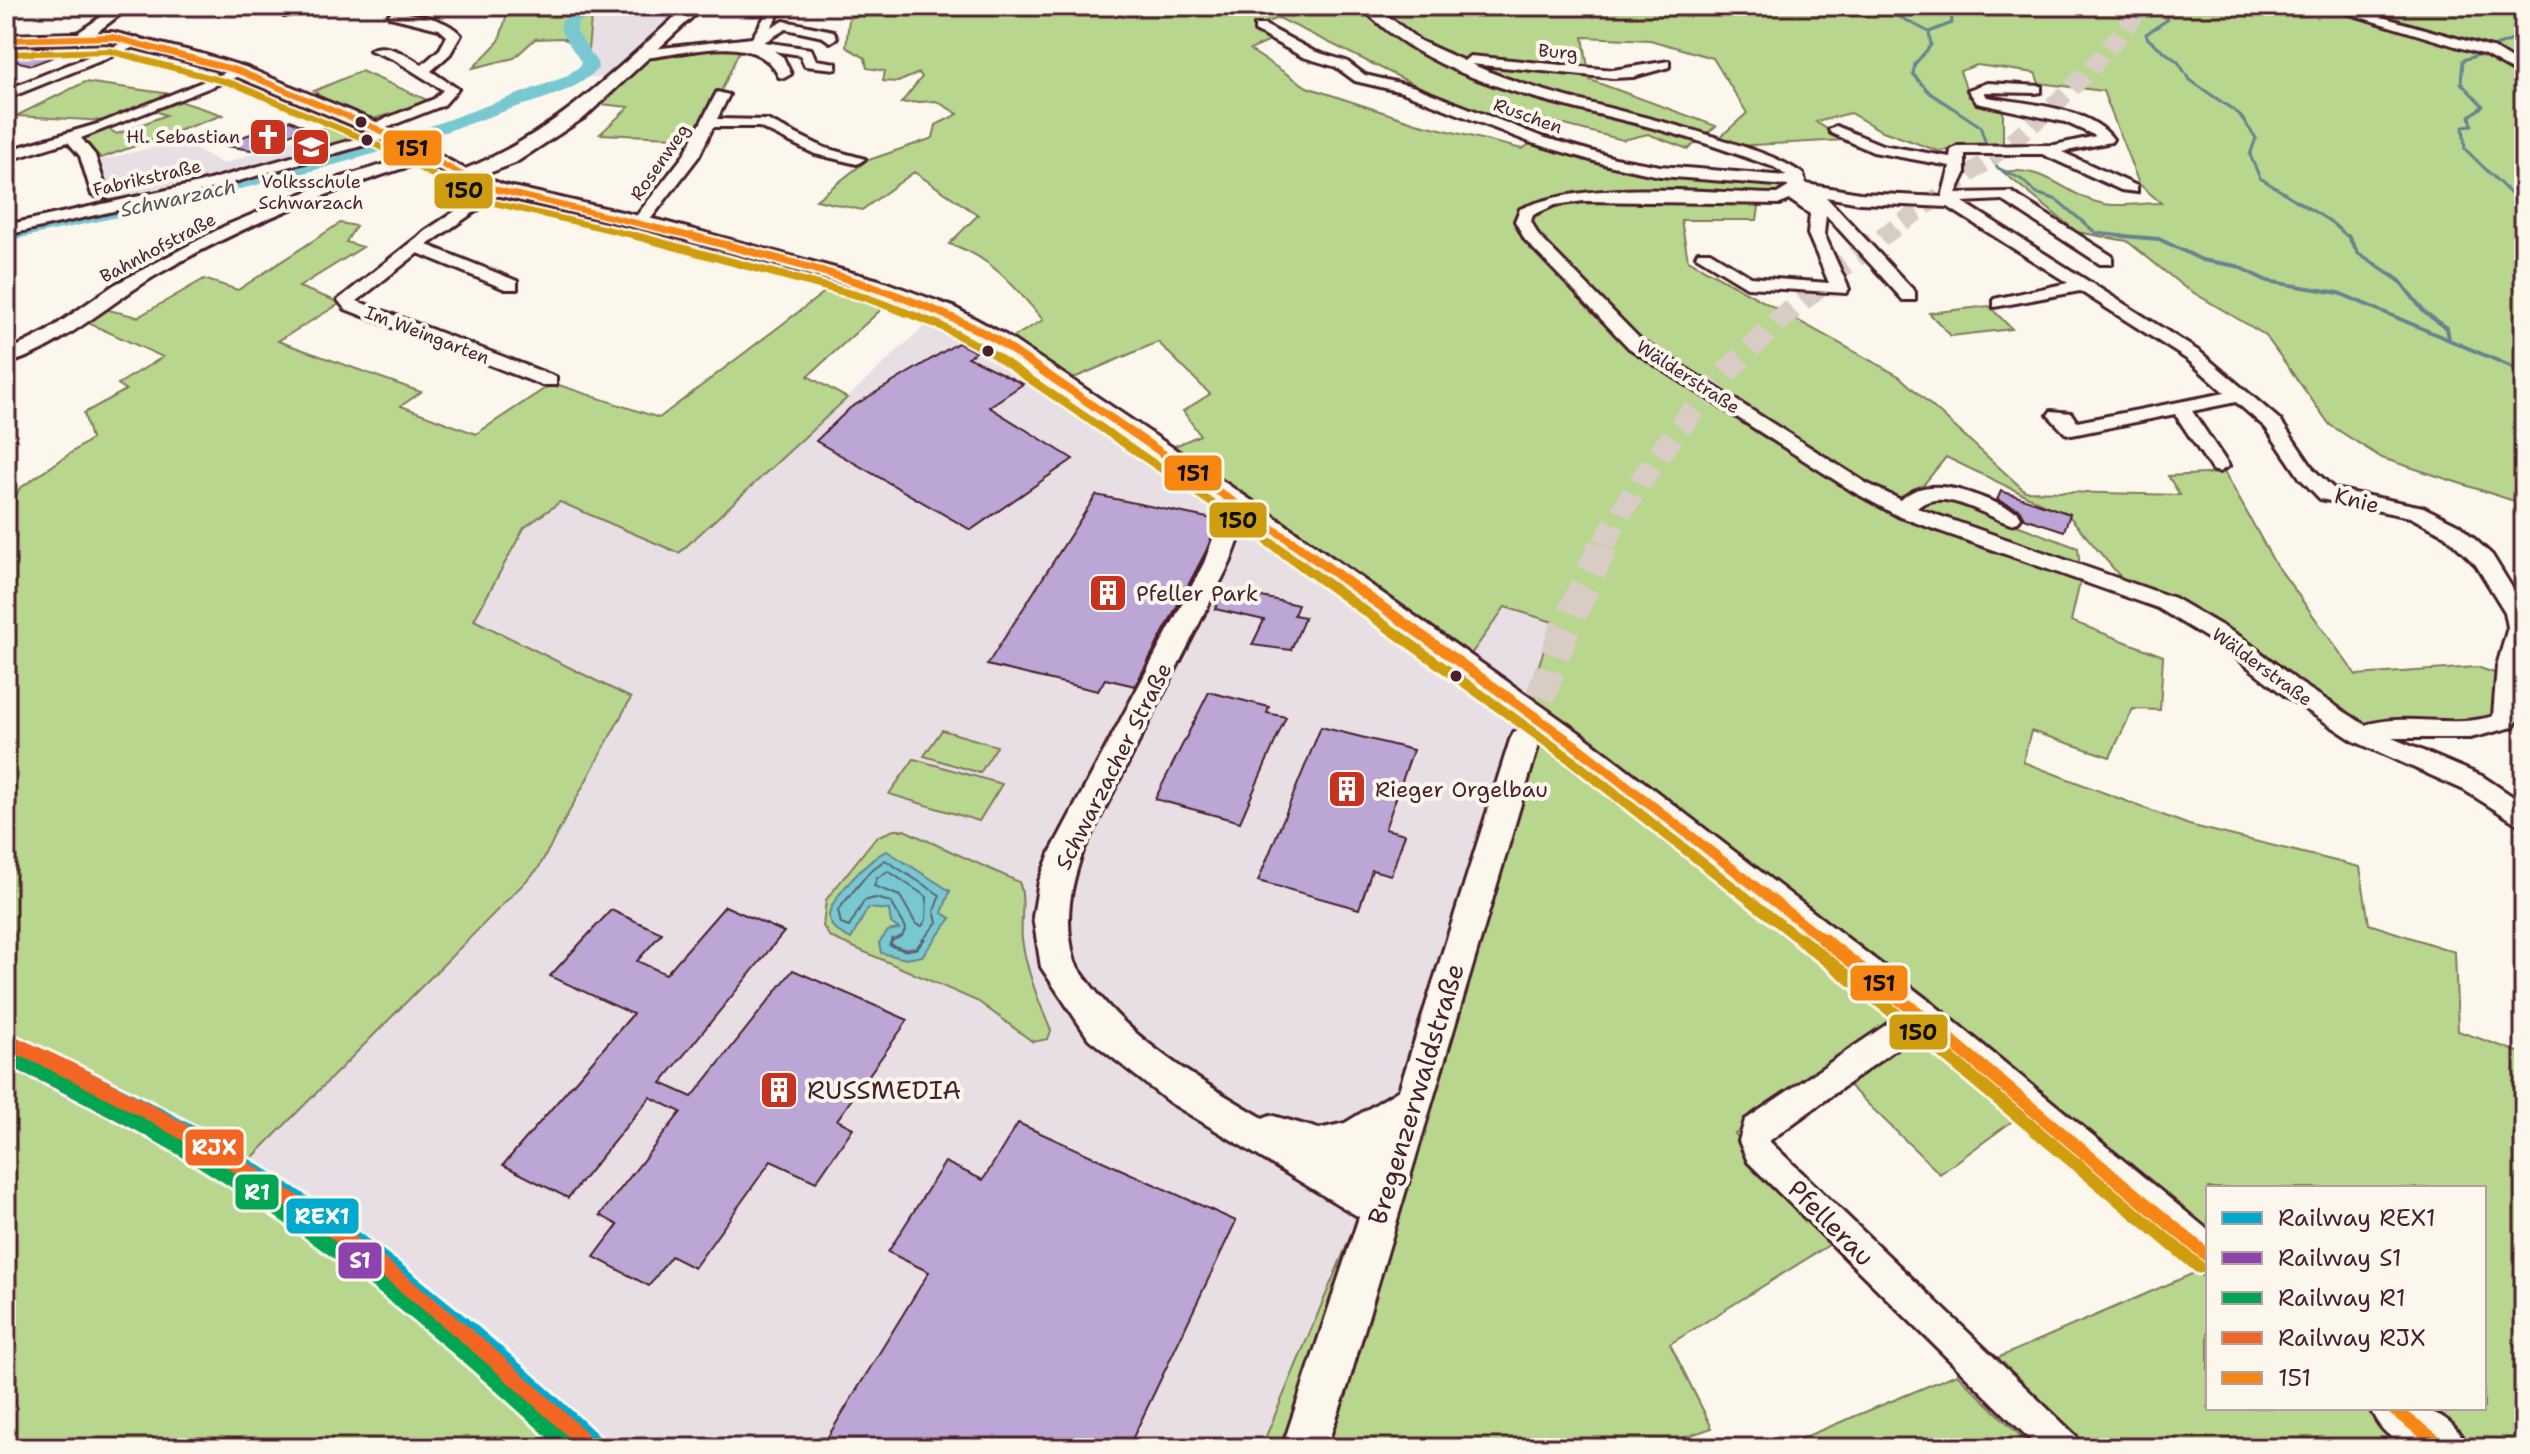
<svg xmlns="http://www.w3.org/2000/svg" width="2530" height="1454" font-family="'Shantell Sans',sans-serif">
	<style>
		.built { fill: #e8dfe5 }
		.green { fill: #b8d68e; stroke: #817a5c; stroke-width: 2 }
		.water { fill: #78c8d2; stroke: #66848f; stroke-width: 2 }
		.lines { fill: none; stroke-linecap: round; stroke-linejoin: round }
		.shore-far1 { stroke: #5c636e; stroke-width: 2 }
		.shore { stroke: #5c636e; stroke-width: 3 }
		.stream-far1 { stroke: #66848f; stroke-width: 3 }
		.stream { stroke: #66848f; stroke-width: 4 }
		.river { fill: #78c8d2; fill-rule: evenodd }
		.building { fill: #bca6d5; stroke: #4a1f2b; stroke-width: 2 }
		.major-tunnel-far2 { stroke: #d8ccc5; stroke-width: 18; stroke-dasharray: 18 9; stroke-linecap: butt }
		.major-tunnel-far1 { stroke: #d8ccc5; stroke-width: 23; stroke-dasharray: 23 12; stroke-linecap: butt }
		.major-tunnel { stroke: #d8ccc5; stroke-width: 30; stroke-dasharray: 30 15; stroke-linecap: butt }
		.minor-casing { stroke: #4a1f2b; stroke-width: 6 }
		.major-casing { stroke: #4a1f2b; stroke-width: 6 }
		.minor { fill: #fbf7ec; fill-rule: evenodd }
		.major { fill: #fbf7ec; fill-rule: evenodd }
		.bus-1-far3-casing { stroke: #fbf7ec; stroke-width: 10 }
		.bus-1-far2-casing { stroke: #fbf7ec; stroke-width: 13 }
		.bus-1-far1-casing { stroke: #fbf7ec; stroke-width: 16 }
		.bus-1-casing { stroke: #fbf7ec; stroke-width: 19 }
		.bus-2-far3-casing { stroke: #fbf7ec; stroke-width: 10 }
		.bus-2-far2-casing { stroke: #fbf7ec; stroke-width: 13 }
		.bus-2-far1-casing { stroke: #fbf7ec; stroke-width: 16 }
		.bus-2-casing { stroke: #fbf7ec; stroke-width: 19 }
		.bus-1-far3 { stroke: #f68712; stroke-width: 6 }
		.bus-1-far2 { stroke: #f68712; stroke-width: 8 }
		.bus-1-far1 { stroke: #f68712; stroke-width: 10 }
		.bus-1 { stroke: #f68712; stroke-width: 13 }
		.bus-2-far3 { stroke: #cf9d10; stroke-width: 6 }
		.bus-2-far2 { stroke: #cf9d10; stroke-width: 8 }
		.bus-2-far1 { stroke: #cf9d10; stroke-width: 10 }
		.bus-2 { stroke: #cf9d10; stroke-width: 13 }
		.rail-1-casing { stroke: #fbf7ec; stroke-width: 22 }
		.rail-2-casing { stroke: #fbf7ec; stroke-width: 22 }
		.rail-3-casing { stroke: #fbf7ec; stroke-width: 22 }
		.rail-4-casing { stroke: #fbf7ec; stroke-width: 22 }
		.rail-1 { stroke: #00a9ce; stroke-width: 16 }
		.rail-2 { stroke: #8e44ad; stroke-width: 16 }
		.rail-3 { stroke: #00a651; stroke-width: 16 }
		.rail-4 { stroke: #f26522; stroke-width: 16 }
		.bus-dot { fill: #4a1f2b; stroke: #fbf7ec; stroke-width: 3 }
		.labels { text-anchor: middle; stroke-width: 8; stroke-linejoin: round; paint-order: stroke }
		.far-street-label { font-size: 18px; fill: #4a1f2b; stroke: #fbf7ec }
		.far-poi-label { font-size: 18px; fill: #4a1f2b; stroke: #fbf7ec; text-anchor: end }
		.far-water-label { font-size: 20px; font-style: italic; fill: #58525d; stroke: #fbf7ec }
		.street-label { font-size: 22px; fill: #4a1f2b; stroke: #fbf7ec }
		.poi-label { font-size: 22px; fill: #4a1f2b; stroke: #fbf7ec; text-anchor: start }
		.near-poi-label { font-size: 26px; fill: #4a1f2b; stroke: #fbf7ec; text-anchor: start }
		.near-street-label { font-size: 26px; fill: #4a1f2b; stroke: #fbf7ec }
		.line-badge { stroke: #fbf7ec; stroke-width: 3 }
		.badge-label { font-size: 22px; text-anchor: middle; font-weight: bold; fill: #fff }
		.pale-badge-label { font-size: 22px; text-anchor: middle; font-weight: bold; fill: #111 }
	</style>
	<rect width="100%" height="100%" fill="#fbf7ec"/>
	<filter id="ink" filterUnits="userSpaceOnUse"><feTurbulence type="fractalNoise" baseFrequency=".0125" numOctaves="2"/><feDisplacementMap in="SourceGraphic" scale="16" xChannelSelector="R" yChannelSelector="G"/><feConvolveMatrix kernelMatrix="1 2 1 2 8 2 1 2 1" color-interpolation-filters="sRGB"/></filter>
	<g filter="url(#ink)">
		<path class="built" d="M598 6H700L618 79 582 76 589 68V21L592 9Z
			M308 134 330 145 233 177 106 206 94 162 181 140 223 164Z
			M936 315 988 346 1284 545 1449 665 1471 654 1505 607 1553 621 1355 1226 1261 1448H556L472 1366 353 1266 230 1181 538 869 631 698 474 620 524 528 560 502 680 553Z"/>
		<path class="green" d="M522 6H598L592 9 588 50 562 38 535 39 514 58 473 68 499 41 507 14Z
			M855 6H2524V511L2514 501 2382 458 2330 425 2265 335 2184 287 2127 241 2077 232 2003 172C2048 165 2067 197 2104 204 2121 207 2143 203 2161 203L2139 184 2103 91 2039 83 2035 73 1977 65 1960 71 1969 97 2003 109V145L1938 151 1880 130 1850 113 1816 122 1845 140 1735 146 1717 140 1747 113 1713 58 1650 40 1583 37 1590 80 1716 126 1688 149 1648 134 1623 140 1510 111 1498 120 1442 98 1279 18 1260 24 1275 39 1250 50 1307 87 1416 123 1522 149 1535 141 1610 164 1765 181 1786 191 1760 201 1757 220H1681L1688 260 1899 376 2025 491 2180 495 2168 476 2225 473 2273 560 2356 675 2477 667 2497 674 2494 720 2361 727 2123 580 2070 517 1946 457 1920 489 2078 548 2081 578 2071 621 2163 656 2160 710 2133 709 2110 757 2031 731 2023 762 2189 825 2360 867 2369 924 2455 952 2458 1031 2524 1054V1448H2082L1988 1362 2208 1267V1408H2484V1188H2208V1250L2037 1103 1940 1174 1831 1068 1735 1134 1832 1243 1670 1344 1712 1428 1654 1448H1261L1355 1226 1553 622 1505 607 1471 654 1300 533 1168 449 1200 435 1183 411 1210 394 1158 342 1067 381 1008 340 1043 320C1017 289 990 255 949 244L978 215 914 172 862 210 816 200 866 161 933 138 936 125 958 114 936 101 901 103 922 77 919 73 898 82 883 81 885 71 867 68 865 58 846 47 849 19 861 9Z
			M742 45 700 138 600 134 629 107 591 103 644 54Z
			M361 71 425 99 429 103 373 119 313 94 317 93 314 91Z
			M85 82 178 95 106 121 16 116Z
			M176 100 223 115 101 158 81 139 107 128 117 134 166 115 152 110Z
			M341 121 368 136 330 145 308 134Z
			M340 223 356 226 346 242 363 247 299 287 341 303 278 341 421 392 401 406 476 434 553 383 659 418 839 281 895 297 808 376 847 398 679 553 560 502 524 528 474 620 631 698 538 869 252 1158 73 1061 6 1034V523L19 489 91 439 84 413 126 390 118 384 163 357 84 321 100 308 138 317 204 279 238 290Z
			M1989 306 2012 329 1951 336 1929 313Z
			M942 730 997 746 980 773 924 756Z
			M914 759 1002 784 979 821 889 794Z
			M894 830H904L1019 882C1026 898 1020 921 1022 939 1026 970 1039 1002 1051 1031L1048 1039 1033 1042 979 1002 830 937 823 926 826 900 876 837Z
			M6 1063C36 1074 65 1091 93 1106 258 1188 431 1312 556 1448H6Z
			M1957 1374 2033 1448H1778Z"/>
		<path class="water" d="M887 851 950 891 942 913 951 918 922 956 906 959 881 953 879 943 888 931 899 929 891 923 889 910 868 908 851 939C841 933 831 930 829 917 827 902 872 855 887 851Z"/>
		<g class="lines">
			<path class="shore-far1" d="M888 871 927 897 926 920 922 926 916 924 900 896 874 886 877 878Z
				M891 941 902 936 906 928 891 902 875 898 864 901 849 927 841 924 838 910 870 871 885 860 940 895 934 911 937 922 922 941"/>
			<path class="shore" d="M892 939 890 945 905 950 917 948 924 939"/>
			<path class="stream-far1" d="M1860 6 1902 18 1929 32
				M1941 6 1951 13 1952 23 1929 32 1931 45 1915 64 1913 74 1930 93 1980 126 1987 147
				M2162 6 2167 20 2146 34 2148 39 2178 62 2190 80 2239 114 2256 138 2250 155 2260 178 2331 222 2349 238
				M2490 48 2510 41 2524 30
				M2484 53 2463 60 2461 83 2483 106 2470 116 2472 125 2463 126 2465 149 2524 207
				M1988 153 1998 168 2021 179 2036 193 2057 200 2096 233 2144 238"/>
			<path class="stream" d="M2123 236 2159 239 2202 260 2237 266 2267 281 2339 293 2524 372
				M2348 236 2358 253 2400 281 2424 312 2447 328 2449 339"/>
			<path class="river" d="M583 6H602L577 24V32L597 62 598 68C577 93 535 100 505 111 342 171 176 204 6 241V229L293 167 417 131 565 77 580 66 581 62 561 32V22Z"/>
		</g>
		<path class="building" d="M39 47 69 51 32 65 10 60Z
			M290 120 307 128 251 150 220 145Z
			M958 343 976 352 968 357 1023 384 989 407 1073 459 971 530 816 441 850 408Z
			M2001 491 2070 514 2064 531 2024 518 2019 509 1997 500Z
			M1096 495 1222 521 1135 686 1105 679 1098 691 987 665Z
			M1226 589 1298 605 1294 615 1305 617 1291 650 1252 645 1264 620 1215 609Z
			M1209 692 1269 707 1267 713 1286 717 1240 822 1155 799Z
			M1321 727 1413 750 1385 829 1405 834 1391 875 1372 870 1359 909 1258 881Z
			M725 906 784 932 661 1083 692 1097 793 970 908 1020 837 1120 853 1128 816 1182 771 1161 694 1268 671 1256 649 1286 594 1257 618 1225 600 1215 681 1112 650 1097 568 1198 503 1165 633 1014 550 976 611 910 662 933 637 961 666 974Z
			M1018 1123 1236 1221 1128 1448H821L929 1272 888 1252 945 1162 983 1180Z"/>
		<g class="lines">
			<path class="major-tunnel-far2" d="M1881 238C1979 167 2071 107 2141 6"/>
			<path class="major-tunnel-far1" d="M1604 544C1668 421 1771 316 1883 236"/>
			<path class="major-tunnel" d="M1525 740 1563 633 1605 542"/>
			<g class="minor-casing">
				<path id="minor" d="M117 6H131L89 38H79V32Z
					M197 6H286L295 13 284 16 271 6 265 10H203Z
					M783 6H817L779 14 771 27 784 21 833 31 837 38 830 42 823 37 786 29 764 42 811 49 816 60 836 63V69L805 66 800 55 774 51 783 57 791 74 784 78 779 77C758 30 688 54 644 58L637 54 644 50 752 38 770 8Z
					M1361 6H1375L1420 41 1464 61 1470 56 1613 70 1669 61V67L1633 77 1613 78 1471 64C1551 100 1641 112 1724 140 1752 150 1779 157 1803 174L1806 184 1860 193 1942 197 1950 166 1873 152 1831 133 1829 130 1836 126 1882 145 1950 157 1951 150 1958 146 2055 145 2096 136 2065 122 1977 103 1968 90 1987 83 2041 86V92L2036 93 1984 92 1987 97C2025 104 2089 106 2113 139L2111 142 2062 152 2137 186V192L2121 190 2042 154H1965V174L1956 193 2011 192 2112 256V264H2100L2002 200 1963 202 2200 352 2280 420 2314 470 2334 489 2423 507 2459 525 2492 555 2524 607 2517 721 2513 727 2470 738H2392L2482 776 2524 804V828L2464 790 2354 741 2284 695 2225 649 2158 608 1900 517 1852 491 1629 348 1525 240 1515 221 1520 209C1590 178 1700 193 1777 194L1790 186 1660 176 1608 165 1532 143 1402 92 1355 81 1336 67 1303 57 1255 31V25H1265L1313 51 1346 61 1365 75 1412 86 1542 137 1615 158 1660 166 1787 176 1774 167C1741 156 1708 143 1675 134 1573 104 1435 88 1361 6ZM1826 197 1860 203 1948 207 2068 283 1994 299V307L2080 291 2188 360 2225 393 2077 422 2071 413 2051 411 2048 415 2065 433 2072 435 2175 414 2212 470 2219 472 2229 466 2192 411 2236 402 2266 428 2300 478 2320 499 2410 517 2445 535 2476 565 2505 612 2508 627 2497 666 2493 716C2452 729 2407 712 2365 725L2300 683 2241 637 2174 598 1917 508C1942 485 1984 516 2011 524L2018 522 2021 517 2018 512C1986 500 1931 469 1901 500L1866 483 1641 340 1538 235 1531 221 1533 215 1555 205 1584 201 1780 204 1790 200 1810 214 1808 234 1829 283 1751 277 1710 252H1698L1696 256 1747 287 1846 293 1849 289 1824 234 1826 215 1903 300H1915V292Z
					M2323 6H2343L2495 49 2524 67V77L2485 55Z
					M395 10C418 16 445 17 461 35L450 54 431 71 458 89 444 105 375 132 368 128 370 125 434 99 443 90 395 60 370 50C384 41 409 56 422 65L440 49 447 36 439 29 390 17 389 14Z
					M137 37 144 41 142 44 6 99V90Z
					M239 67 246 71 244 74 81 138 95 155 108 195 106 198 92 195 80 156 68 142 6 161V151L101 123Z
					M717 92 729 95 717 119 767 120 825 148 865 159 857 164 815 154 759 127H713L699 156 646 225H634V219L684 155Z
					M388 130 393 131V137L203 191 6 235V225L195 184Z
					M428 151 433 153V159C337 187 245 224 158 274 112 301 55 352 6 364V352L46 332 114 285 225 226 342 177Z
					M492 187 506 190 427 245 517 281V289H505L418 253 357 301 556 377V385H542L345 309 338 300 425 231Z
					M1920 1002 1930 1006 1934 1015 1930 1024 1769 1141 2076 1436 2082 1448H2039L1748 1162 1739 1141 1745 1120Z"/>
			</g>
			<g class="major-casing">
				<path id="major" d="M687 6H704L585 117 515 163 481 176 504 185 661 221 879 280 953 307 1005 335 1258 505 1584 736 1933 1004 2208 1230V1276L2194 1270 1907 1026 1536 733 1540 740 1347 1388 1326 1448H1282L1359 1217 1169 1102 1089 1039 1041 967 1033 917 1039 881 1051 851 1204 563 1214 536 1233 512 989 345 937 317 863 290 650 230 491 194 457 180 369 132 233 75 190 62 112 42 6 45V35L112 32 202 54 245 67 381 124 465 169C553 135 618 68 687 6ZM1251 525 1534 731 1525 729 1514 732 1510 740 1399 1090 1345 1123 1319 1129 1270 1115 1263 1118C1200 1081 1134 1043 1090 984 1085 976 1076 968 1074 958 1064 920 1070 888 1083 851L1230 563 1239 539Z
					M2370 1408C2412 1408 2448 1402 2467 1448 2425 1448 2389 1454 2370 1408Z"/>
			</g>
			<use href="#minor" class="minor"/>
			<use href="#major" class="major"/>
			<g class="bus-1-far3-casing">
				<path id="bus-1-far3" d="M6 40 112 37 239 71 375 128 464 176 498 190 699 238"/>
			</g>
			<g class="bus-1-far2-casing">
				<path id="bus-1-far2" d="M692 236C797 264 901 288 997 340L1295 544"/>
			</g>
			<g class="bus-1-far1-casing">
				<path id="bus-1-far1" d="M1292 542 1573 744 1825 941"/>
			</g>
			<g class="bus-1-casing">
				<path id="bus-1" d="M1823 939 1920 1015 2208 1256
					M2392 1408 2445 1448"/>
			</g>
			<g class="bus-2-far3-casing">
				<path id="bus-2-far3" d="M6 54 110 51 234 84 369 141 457 188 494 203 645 238"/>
			</g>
			<g class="bus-2-far2-casing">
				<path id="bus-2-far2" d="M636 236 867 298 939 325 990 352 1272 544"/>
			</g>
			<g class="bus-2-far1-casing">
				<path id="bus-2-far1" d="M1269 542 1565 755 1802 941"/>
			</g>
			<g class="bus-2-casing">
				<path id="bus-2" d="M1800 939 1911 1026 2199 1267"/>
			</g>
			<use href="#bus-1-far3" class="bus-1-far3"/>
			<use href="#bus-1-far2" class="bus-1-far2"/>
			<use href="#bus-1-far1" class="bus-1-far1"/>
			<use href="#bus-1" class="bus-1"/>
			<use href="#bus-2-far3" class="bus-2-far3"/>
			<use href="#bus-2-far2" class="bus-2-far2"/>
			<use href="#bus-2-far1" class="bus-2-far1"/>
			<use href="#bus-2" class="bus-2"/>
			<g class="rail-1-casing">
				<path id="rail-1" d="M6 1041C89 1079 171 1119 249 1168 377 1247 491 1344 600 1448"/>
			</g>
			<g class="rail-2-casing">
				<path id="rail-2" d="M6 1056C230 1160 400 1278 580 1448"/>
			</g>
			<g class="rail-3-casing">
				<path id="rail-3" d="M6 1056C225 1154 396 1285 571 1448"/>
			</g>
			<g class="rail-4-casing">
				<path id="rail-4" d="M11 1043C233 1142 405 1273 581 1438"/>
			</g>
			<use href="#rail-1" class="rail-1"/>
			<use href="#rail-2" class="rail-2"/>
			<use href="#rail-3" class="rail-3"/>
			<use href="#rail-4" class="rail-4"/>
		</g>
	</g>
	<defs>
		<g id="church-square" transform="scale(2)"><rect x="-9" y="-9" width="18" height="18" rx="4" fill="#c8321e" stroke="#fbf7ec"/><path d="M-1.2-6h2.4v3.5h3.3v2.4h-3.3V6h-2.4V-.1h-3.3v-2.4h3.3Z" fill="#fff"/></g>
		<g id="school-square" transform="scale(2)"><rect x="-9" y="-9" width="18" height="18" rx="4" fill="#c8321e" stroke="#fbf7ec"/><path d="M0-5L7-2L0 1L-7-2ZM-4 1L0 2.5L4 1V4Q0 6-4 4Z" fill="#fff"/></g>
		<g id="building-square" transform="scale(2)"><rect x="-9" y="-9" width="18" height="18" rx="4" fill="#c8321e" stroke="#fbf7ec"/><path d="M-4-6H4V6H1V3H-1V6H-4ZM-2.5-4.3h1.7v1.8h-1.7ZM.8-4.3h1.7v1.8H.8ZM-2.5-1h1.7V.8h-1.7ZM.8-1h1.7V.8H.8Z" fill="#fff"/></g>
	</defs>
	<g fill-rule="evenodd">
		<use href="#church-square" x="268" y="137"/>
		<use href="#school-square" x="311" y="147"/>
		<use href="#building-square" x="1108" y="593"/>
		<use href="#building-square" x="1347" y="789"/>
		<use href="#building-square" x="779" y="1090"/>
	</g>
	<g class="bus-dot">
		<circle cx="361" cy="122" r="7"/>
		<circle cx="367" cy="140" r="7"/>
		<circle cx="988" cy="351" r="7"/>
		<circle cx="1456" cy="676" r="7"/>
	</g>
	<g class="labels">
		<g class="far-street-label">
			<text transform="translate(1558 52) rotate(5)" y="6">Burg</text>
			<text transform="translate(1528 116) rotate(20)" y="6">Ruschen</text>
			<text transform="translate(660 162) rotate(-55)" y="6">Rosenweg</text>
			<text transform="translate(147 178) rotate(-13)" y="6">Fabrikstraße</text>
			<text transform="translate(158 248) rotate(-28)" y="6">Bahnhofstraße</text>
			<text transform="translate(427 335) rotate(21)" y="6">Im Weingarten</text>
			<text transform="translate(1688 377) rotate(33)" y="6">Wälderstraße</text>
			<text transform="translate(2262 667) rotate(36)" y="6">Wälderstraße</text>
		</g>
		<g class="far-poi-label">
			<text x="240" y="143">Hl. Sebastian</text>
			<text x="311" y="188" text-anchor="middle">Volksschule<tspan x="311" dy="21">Schwarzach</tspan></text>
		</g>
		<g class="far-water-label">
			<text transform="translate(178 198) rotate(-12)" y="7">Schwarzach</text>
		</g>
		<g class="street-label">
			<text transform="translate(2357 500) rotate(14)" y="8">Knie</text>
			<text transform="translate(1113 766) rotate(-63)" y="8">Schwarzacher Straße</text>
		</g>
		<g class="poi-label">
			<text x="1136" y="601">Pfeller Park</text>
			<text x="1375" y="797">Rieger Orgelbau</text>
		</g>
		<g class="near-poi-label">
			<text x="807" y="1099">RUSSMEDIA</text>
		</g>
		<g class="near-street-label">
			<text transform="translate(1416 1094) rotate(-73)" y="9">Bregenzerwaldstraße</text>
			<text transform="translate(1831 1223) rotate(45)" y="9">Pfellerau</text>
		</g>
	</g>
	<g class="line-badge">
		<rect x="382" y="129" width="61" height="38" rx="8" fill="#f68712"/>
		<rect x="433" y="172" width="61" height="38" rx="8" fill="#cf9d10"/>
		<rect x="1163" y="454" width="60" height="38" rx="8" fill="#f68712"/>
		<rect x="1208" y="501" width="60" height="38" rx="8" fill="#cf9d10"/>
		<rect x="1849" y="964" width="60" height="38" rx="8" fill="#f68712"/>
		<rect x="1888" y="1013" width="61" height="38" rx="8" fill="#cf9d10"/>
		<rect x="184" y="1128" width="61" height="39" rx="8" fill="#f26522"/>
		<rect x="234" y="1173" width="46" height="38" rx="8" fill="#00a651"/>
		<rect x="285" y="1197" width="75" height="38" rx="8" fill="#00a9ce"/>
		<rect x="337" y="1241" width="46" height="39" rx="8" fill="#8e44ad"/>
	</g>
	<g class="badge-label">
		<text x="214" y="1155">RJX</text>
		<text x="257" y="1200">R1</text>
		<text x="322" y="1224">REX1</text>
		<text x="360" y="1268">S1</text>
	</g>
	<g class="pale-badge-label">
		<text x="412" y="156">151</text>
		<text x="464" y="198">150</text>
		<text x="1193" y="481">151</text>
		<text x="1238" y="528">150</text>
		<text x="1879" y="991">151</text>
		<text x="1918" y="1040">150</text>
	</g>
	<rect width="2530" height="1454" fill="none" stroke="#fbf7ec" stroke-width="32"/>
	<rect x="16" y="16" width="2498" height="1422" fill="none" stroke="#4a1f2b" stroke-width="3" filter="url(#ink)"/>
	<rect x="2206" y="1186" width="280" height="224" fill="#fbf7ec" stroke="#b4a19f" stroke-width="2"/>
	<rect x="2222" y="1212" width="40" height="12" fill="#00a9ce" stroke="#b4a19f" stroke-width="2"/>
	<text x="2278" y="1226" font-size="24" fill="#4a1f2b">Railway REX1</text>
	<rect x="2222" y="1252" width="40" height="12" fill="#8e44ad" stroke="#b4a19f" stroke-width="2"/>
	<text x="2278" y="1266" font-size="24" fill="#4a1f2b">Railway S1</text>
	<rect x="2222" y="1292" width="40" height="12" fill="#00a651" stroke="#b4a19f" stroke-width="2"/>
	<text x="2278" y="1306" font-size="24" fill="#4a1f2b">Railway R1</text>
	<rect x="2222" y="1332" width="40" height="12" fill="#f26522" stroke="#b4a19f" stroke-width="2"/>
	<text x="2278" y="1346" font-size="24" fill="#4a1f2b">Railway RJX</text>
	<rect x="2222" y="1372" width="40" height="12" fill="#f68712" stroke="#b4a19f" stroke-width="2"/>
	<text x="2278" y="1386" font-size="24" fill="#4a1f2b">151</text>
</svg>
